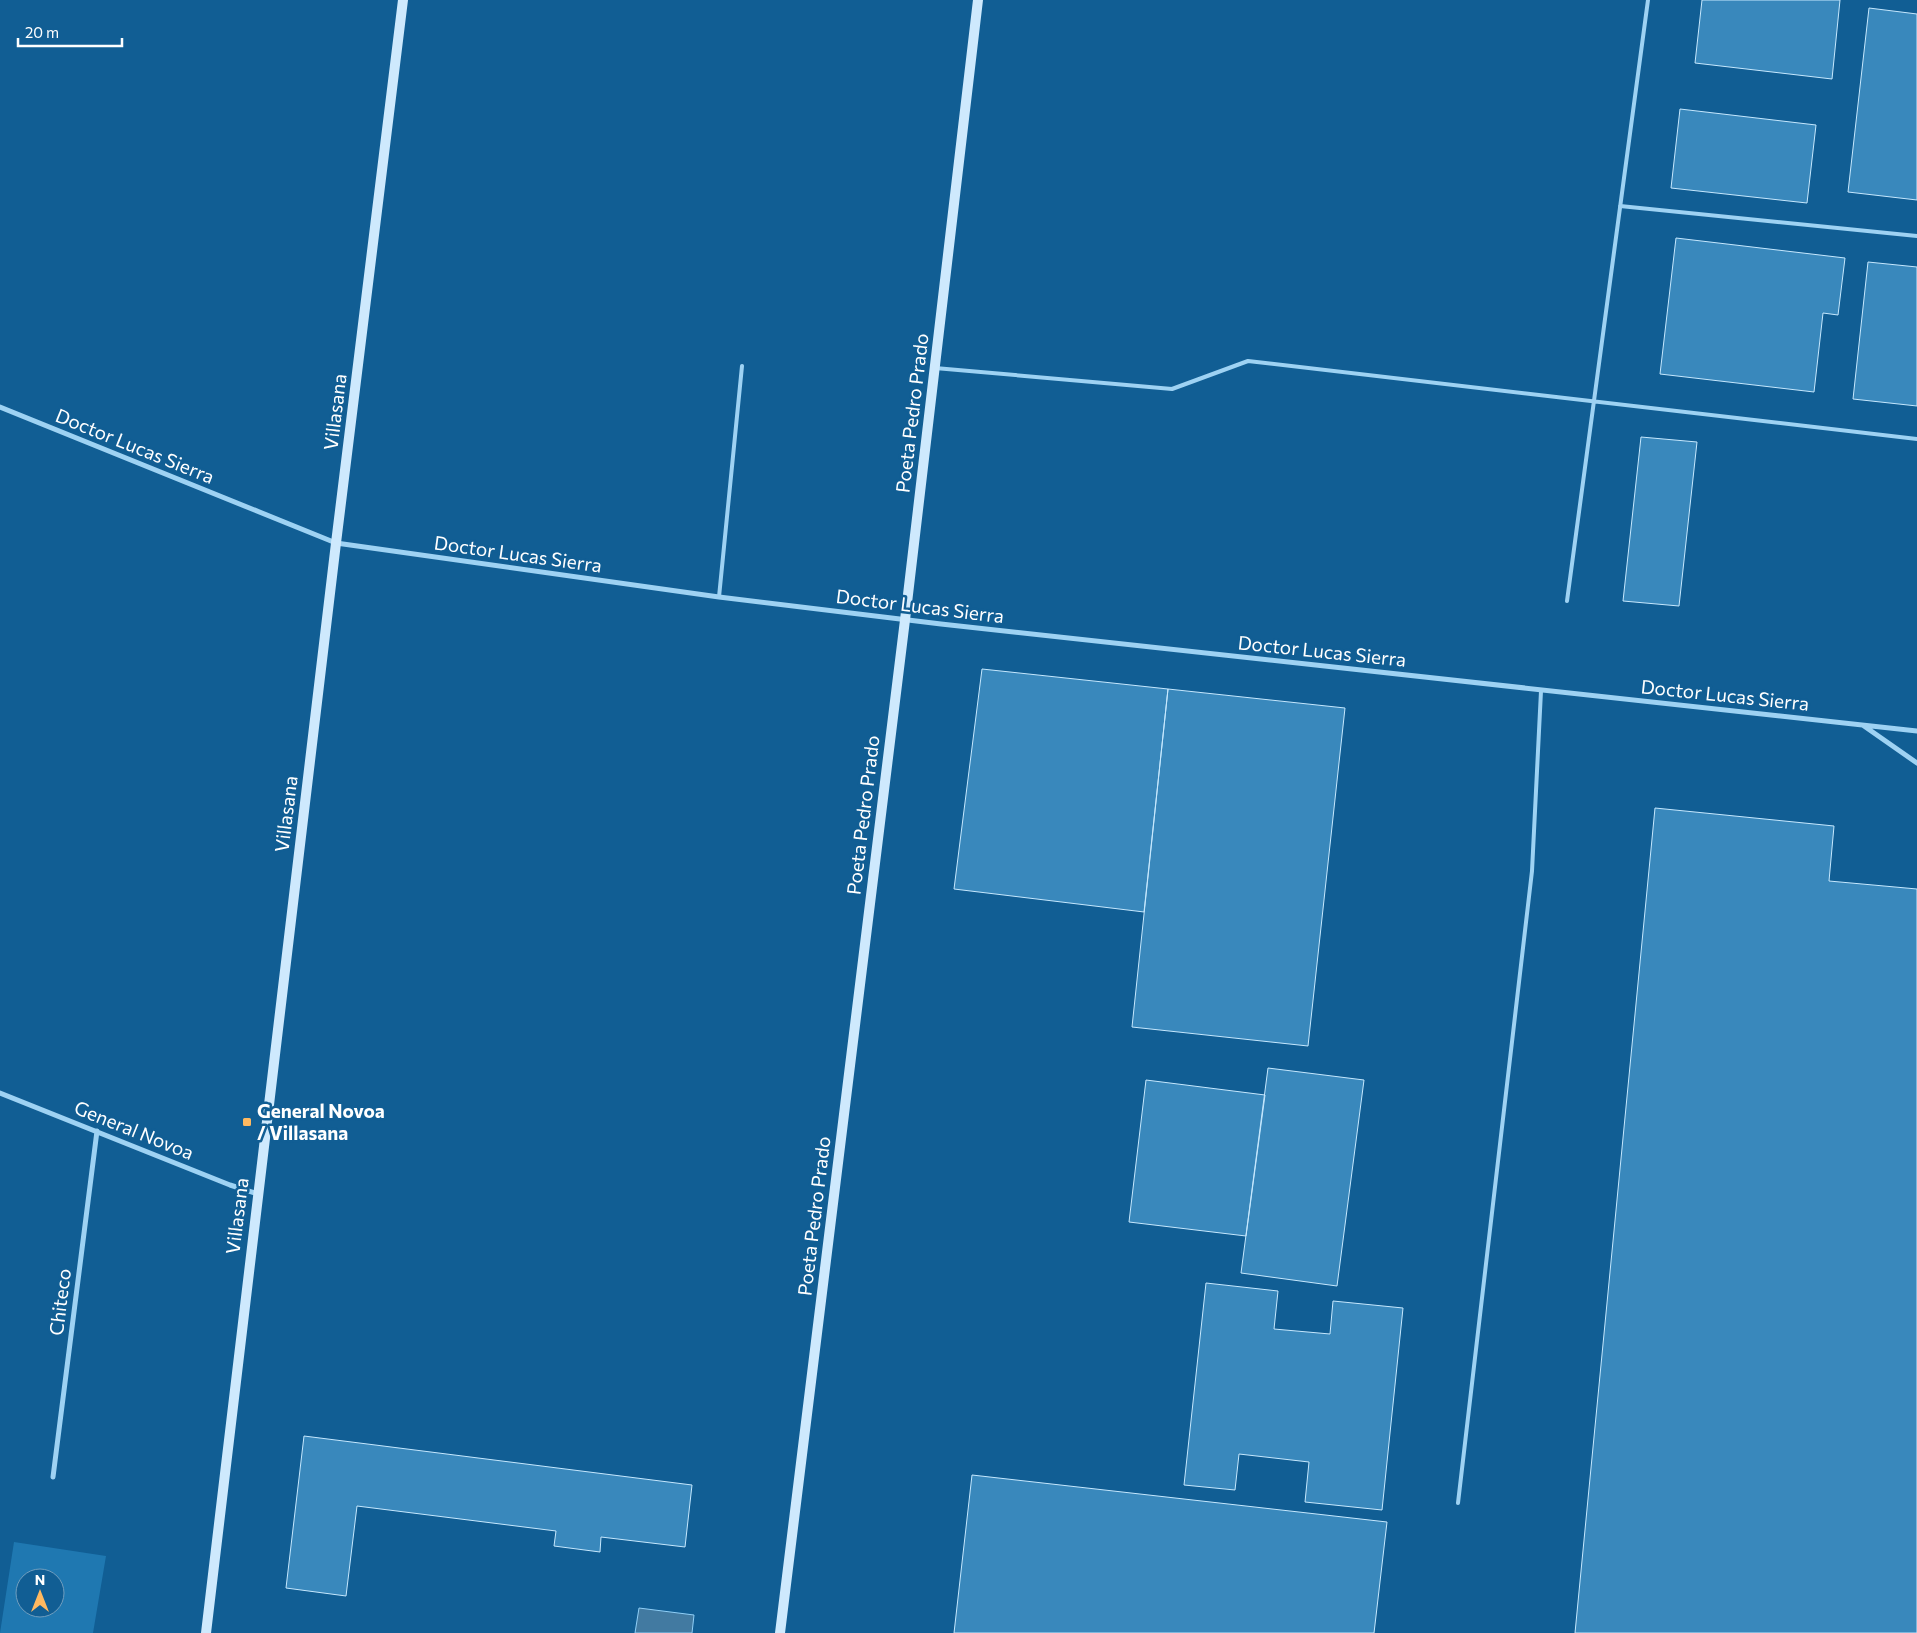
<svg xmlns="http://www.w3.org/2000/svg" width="1917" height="1633" font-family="Commissioner,sans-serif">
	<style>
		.green { fill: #1f78b1; fill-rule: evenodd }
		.water { fill: #427aa1; stroke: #90cff7 }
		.building { fill: #3988bc; stroke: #c6e8fe }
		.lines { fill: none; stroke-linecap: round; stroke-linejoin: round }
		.lane { stroke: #9ed2f3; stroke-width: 4 }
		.street { stroke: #9ed2f3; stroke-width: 5 }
		.secondary { stroke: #cee9fd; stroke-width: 10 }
		.poi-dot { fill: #ffb960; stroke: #115e94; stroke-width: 2 }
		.labels { text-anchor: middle; stroke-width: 5; stroke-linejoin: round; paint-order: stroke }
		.street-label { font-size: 19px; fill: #fff; stroke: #115e94 }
		.poi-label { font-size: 19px; font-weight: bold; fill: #fff; stroke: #115e94; text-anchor: start }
	</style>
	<rect width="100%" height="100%" fill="#115e94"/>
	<path class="green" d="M14 1542 106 1556 93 1633H0ZM25 1578H55V1608H25Z"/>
	<path class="water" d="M639 1608 694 1615 692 1633H635Z"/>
	<path class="building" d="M1702 0H1840L1832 79 1695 63Z
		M1869 8 1917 14V200L1848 192Z
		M1680 109 1816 125 1807 203 1671 188Z
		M1676 238 1845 258 1838 315 1823 313 1814 392 1660 374Z
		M1868 262 1917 267V406L1853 399Z
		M1641 437 1697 442 1679 606 1623 601Z
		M982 669 1168 689 1144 912 954 889Z
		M1168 689 1345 708 1308 1046 1132 1027Z
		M1655 808 1834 826 1829 881 1917 889V1633H1575Z
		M1268 1068 1364 1080 1337 1286 1241 1273Z
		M1146 1080 1265 1095 1246 1236 1129 1222Z
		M1206 1283 1278 1291 1274 1329 1330 1334 1333 1301 1403 1308 1382 1510 1305 1502 1309 1462 1239 1454 1235 1490 1184 1485Z
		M304 1436 692 1485 685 1547 601 1537 600 1552 554 1546 556 1531 357 1506 346 1596 286 1588Z
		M972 1475 1387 1522 1374 1633H954Z"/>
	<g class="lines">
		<path class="lane" d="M1620 206 1917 236
			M935 368 1172 389 1248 361 1917 439
			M719 597 742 366
			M1567 601 1648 0
			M1458 1503 1532 871 1541 691"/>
		<path class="street" d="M0 407 336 543 719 597 941 624 1917 731
			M1864 726 1917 763
			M0 1093 230 1185 258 1194
			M53 1477 97 1131"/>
		<path class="secondary" d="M206 1633 336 543 403 0
			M780 1633 905 620 978 0"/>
	</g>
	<rect class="poi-dot" x="242" y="1117" width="10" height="10" rx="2.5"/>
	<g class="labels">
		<g class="street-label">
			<text transform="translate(335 412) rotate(-83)" y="7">Villasana</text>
			<text transform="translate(912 413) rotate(-83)" y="7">Poeta Pedro Prado</text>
			<text transform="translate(135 446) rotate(22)" y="7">Doctor Lucas Sierra</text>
			<text transform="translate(518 554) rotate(8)" y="7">Doctor Lucas Sierra</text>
			<text transform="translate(920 606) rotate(7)" y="7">Doctor Lucas Sierra</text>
			<text transform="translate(1322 651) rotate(6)" y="7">Doctor Lucas Sierra</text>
			<text transform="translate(1725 695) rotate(6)" y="7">Doctor Lucas Sierra</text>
			<text transform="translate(286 814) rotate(-83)" y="7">Villasana</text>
			<text transform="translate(863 815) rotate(-83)" y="7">Poeta Pedro Prado</text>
			<text transform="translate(134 1130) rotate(22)" y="7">General Novoa</text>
			<text transform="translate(237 1216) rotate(-83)" y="7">Villasana</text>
			<text transform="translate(814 1216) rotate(-83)" y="7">Poeta Pedro Prado</text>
			<text transform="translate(60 1302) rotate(-83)" y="7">Chiteco</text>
		</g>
		<g class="poi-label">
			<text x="257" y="1118">General Novoa<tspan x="257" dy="22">/ Villasana</tspan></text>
		</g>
	</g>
	<g transform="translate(40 1593)"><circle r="24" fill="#115e94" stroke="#709ebf"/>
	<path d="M0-4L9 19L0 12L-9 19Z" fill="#ffb960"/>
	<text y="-8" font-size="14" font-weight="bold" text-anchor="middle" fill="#ffffff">N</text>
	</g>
	<path d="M18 38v8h104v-8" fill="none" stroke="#ffffff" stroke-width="2.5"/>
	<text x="25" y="38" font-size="15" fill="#ffffff" stroke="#115e94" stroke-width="4" paint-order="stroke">20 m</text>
</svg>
